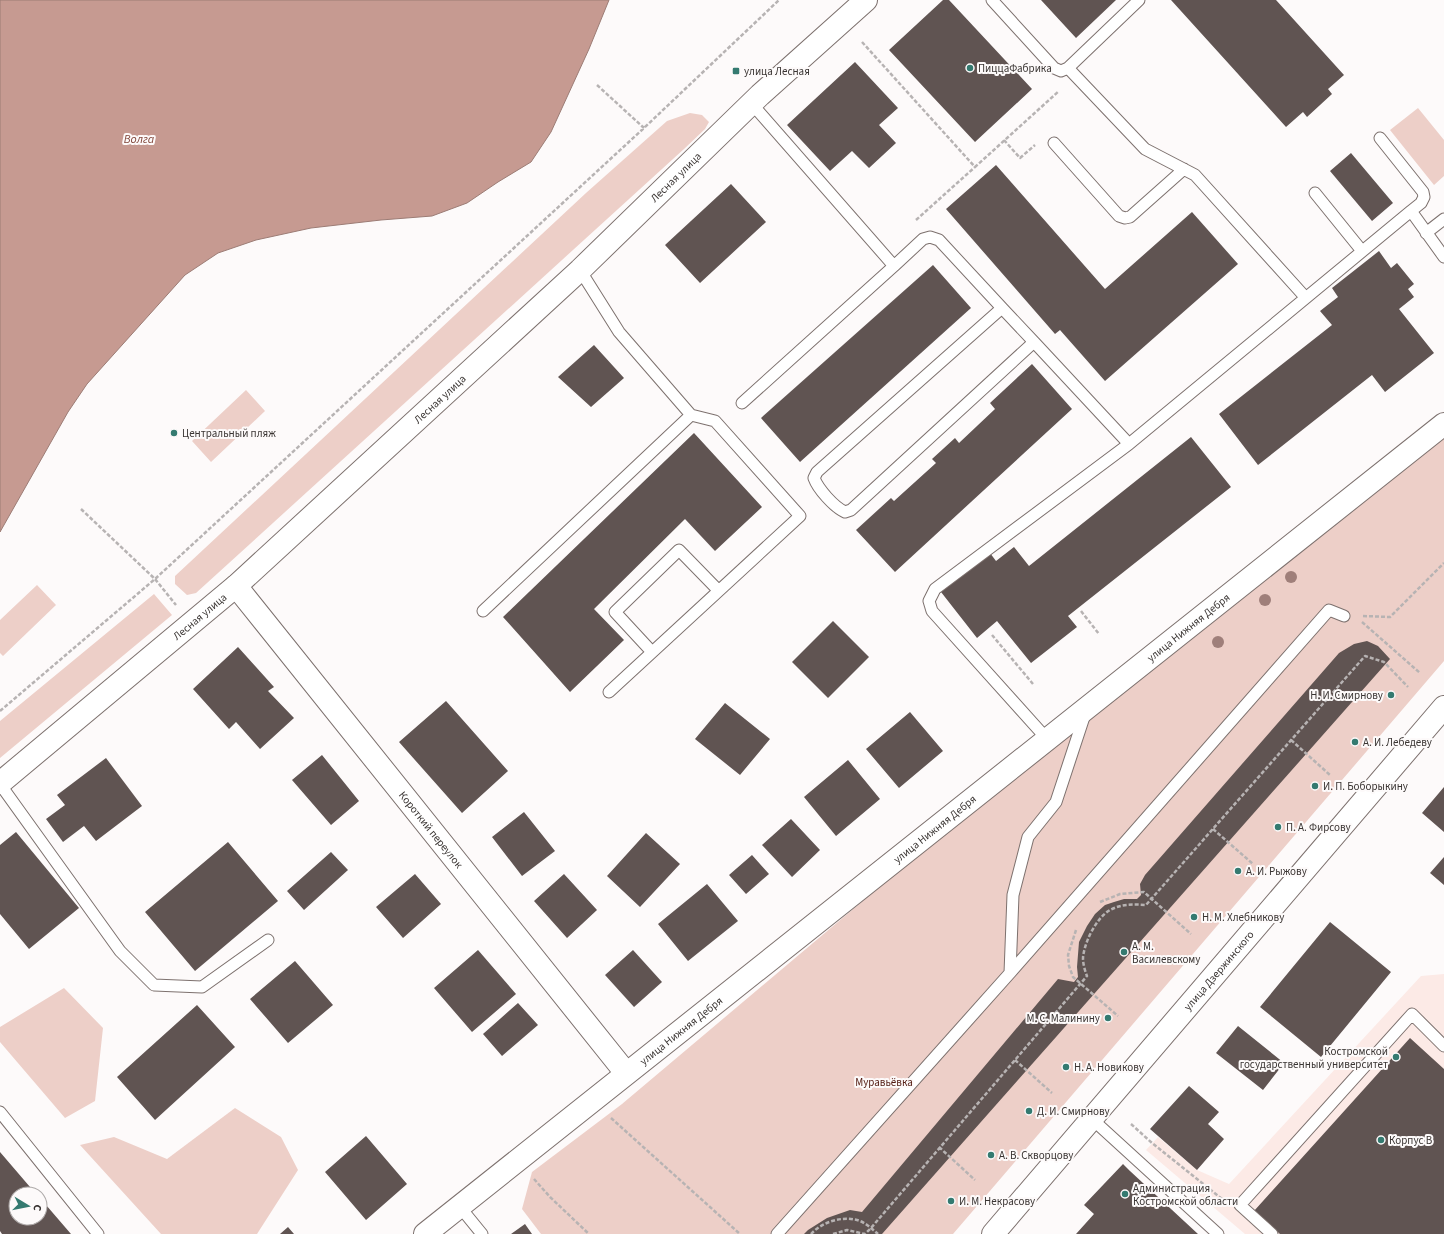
<svg xmlns="http://www.w3.org/2000/svg" width="1444" height="1234" font-family="'Source Sans 3',sans-serif">
	<style>
		.built { fill: #fceae6 }
		.green { fill: #edcfc8 }
		.water { fill: #c69a91; stroke: #9c7c75 }
		.building { fill: #605452 }
		.lines { fill: none; stroke-linecap: round; stroke-linejoin: round }
		.lane-casing { stroke: #7d716e; stroke-width: 13 }
		.street-casing { stroke: #7d716e; stroke-width: 24 }
		.secondary-casing { stroke: #7d716e; stroke-width: 24 }
		.path { stroke: #b7b3b3; stroke-width: 2.5; stroke-dasharray: 4 2; stroke-linecap: butt }
		.lane { stroke: #fff; stroke-width: 11 }
		.street { stroke: #fff; stroke-width: 22 }
		.secondary { stroke: #fff; stroke-width: 22 }
		.tree { fill: #9f7f7a }
		.poi-dot { fill: #347a70; stroke: #fdfafa; stroke-width: 1.5 }
		.labels { text-anchor: middle; stroke-width: 4; stroke-linejoin: round; paint-order: stroke }
		.poi-label { font-size: 11px; fill: #3a3533; stroke: #fdfafa; text-anchor: start }
		.street-label { font-size: 11px; fill: #3a3533; stroke: #fdfafa }
		.park-label { font-size: 11px; fill: #521b11; stroke: #fdfafa }
		.water-label { font-size: 12px; font-style: italic; fill: #804539; stroke: #fdfafa }
	</style>
	<rect width="100%" height="100%" fill="#fdfafa"/>
	<path class="built" d="M1444 974V1234H1245L1146 1150 1158 1137 1197 1170 1229 1184 1421 976Z"/>
	<path class="green" d="M1418 108 1444 140V176L1434 185 1390 130Z
		M690 113 702 115 709 122 705 129 684 149 196 593 187 595 175 584V576L586 193 667 121Z
		M246 390 265 411 211 462 192 441Z
		M1444 437V661L953 1234H541L522 1209 532 1172 622 1104 1094 706Z
		M37 585 56 605 3 656 0 653V620Z
		M154 594 172 615 0 758V721Z
		M64 988 103 1028 95 1101 65 1118 0 1042V1027Z
		M235 1108 281 1137 298 1170 257 1234H161L80 1145 114 1137 167 1159Z"/>
	<path class="water" d="M0 0H609L589 49 551 132 531 162 498 182 467 203 432 216 381 220 311 228 256 240 218 253 185 275 87 384 68 412 0 532Z"/>
	<path class="building" d="M943 0H949L1032 89 975 142 889 50Z
		M1041 0H1116L1076 38Z
		M1171 0H1276L1344 75 1328 89 1332 94 1307 117 1303 112 1286 127Z
		M855 62 898 108 879 125 896 143 869 168 852 151 830 171 787 125Z
		M1351 153 1393 203 1372 221 1330 171Z
		M996 165 1105 289 1192 212 1238 264 1105 381 1060 330 1055 334 946 209Z
		M731 184 766 222 700 283 665 245Z
		M1379 251 1391 268 1397 263 1414 284 1408 289 1414 297 1399 309 1434 353 1385 392 1372 375 1258 465 1219 414 1332 325 1320 311 1338 297 1332 288Z
		M933 265 971 308 800 462 761 418Z
		M594 345 624 378 591 407 558 377Z
		M1032 364 1072 409 895 572 856 530 891 498 894 501 936 463 932 459 955 438 959 443 995 409 990 403Z
		M694 433 762 507 715 551 685 519 594 609 624 640 570 692 503 617Z
		M1191 437 1231 487 1068 616 1077 627 1031 663 997 621 977 638 941 592 990 553 996 561 1014 547 1029 566Z
		M833 621 869 657 828 698 792 662Z
		M1367 641 1378 646 1390 659 882 1234H804L808 1230 827 1218 850 1210 862 1212 1058 979 1074 982 1078 977 1077 967 1079 942 1087 926 1095 914 1105 905 1114 902 1124 899H1137L1141 895 1140 884 1145 875 1339 653 1354 644Z
		M238 647 274 687 268 691 294 718 260 749 236 722 229 729 193 689Z
		M446 701 508 771 462 813 399 742Z
		M725 703 770 739 740 775 695 739Z
		M910 712 943 751 899 788 866 749Z
		M322 755 359 801 331 825 292 780Z
		M106 758 142 806 96 841 84 826 63 842 46 819 65 805 57 795Z
		M848 760 880 799 836 836 804 797Z
		M1444 787V832L1422 813Z
		M524 812 555 851 522 876 492 837Z
		M791 819 820 850 792 877 762 845Z
		M16 832 79 908 29 949 0 914V845Z
		M646 833 680 864 640 907 607 876Z
		M228 842 278 901 195 971 145 912Z
		M331 852 348 870 304 910 287 891Z
		M752 855 769 874 746 894 729 875Z
		M1444 857V885L1430 873Z
		M415 874 441 904 403 938 376 907Z
		M564 874 597 910 567 938 534 901Z
		M707 884 738 921 688 961 658 924Z
		M1330 922 1391 972 1321 1057 1260 1007Z
		M478 950 516 994 472 1032 434 988Z
		M633 950 662 982 634 1007 605 975Z
		M295 961 333 1005 288 1043 250 999Z
		M518 1003 538 1025 502 1056 483 1034Z
		M197 1005 235 1047 155 1120 117 1077Z
		M1238 1026 1284 1063 1263 1090 1216 1053Z
		M1410 1038 1444 1069V1234H1280L1254 1211Z
		M1189 1086 1219 1112 1208 1124 1224 1139 1197 1170 1150 1129Z
		M366 1136 407 1184 366 1220 325 1172Z
		M0 1152 36 1194H16V1218H40V1198L71 1234H2L0 1231Z
		M1123 1164 1130 1171 1198 1234H1076L1094 1214 1084 1205Z
		M525 1224 532 1234H511Z
		M288 1227 294 1234H280Z"/>
	<g class="lines">
		<g class="lane-casing">
			<path id="lane" d="M992 0 1054 68 1061 71 1068 68 1139 0
				M1068 68 1145 149 1195 175 1306 298
				M1380 138 1423 192 1424 197 1421 203 1411 211
				M1054 143 1119 216 1125 218 1130 217 1184 169
				M1315 193 1362 251
				M1426 233 1444 219
				M894 266 923 239 930 237 939 240 1002 308 817 472 814 478C818 489 834 507 845 512L851 510 1034 342 1002 308
				M580 270 619 332 691 415 715 421 800 516 609 692
				M1034 342 1129 444
				M742 403 894 266 752 104
				M483 611 691 415
				M652 652 615 612 679 550 718 590
				M1047 739 932 611 929 601 935 589 1129 444 1411 211 1444 257
				M0 784 120 951 154 985 202 987 268 940
				M1010 973 1329 610 1344 616
				M0 1112 98 1234
				M1092 1119 1218 1234
				M460 1207 482 1234
				M777 1234 1010 973 1013 895 1028 837 1056 802 1085 714
				M1272 1234 1240 1205 1412 1014 1444 1046"/>
		</g>
		<g class="street-casing">
			<g id="street">
				<path id="s1" d="M236 586 626 1073"/>
				<path id="s2" d="M0 783 236 586 580 270 760 95 866 0"/>
			</g>
		</g>
		<g class="secondary-casing">
			<g id="secondary">
				<path id="s3" d="M425 1234 1444 424"/>
				<path id="s4" d="M993 1234 1444 707"/>
			</g>
		</g>
		<path class="path" d="M862 42 975 167 1059 91
			M597 85 644 128
			M1004 140 1020 158 1035 145
			M916 220 975 167
			M81 509 155 579 176 605
			M1081 611 1099 634
			M1363 616 1390 617 1444 563
			M1362 622 1420 673
			M992 635 1033 684
			M0 711 155 579 644 128 779 0
			M1291 740 1330 775
			M1213 829 1253 864
			M1100 902 1120 894 1144 892 1191 934
			M1076 930 1068 955 1069 966 1073 977 1118 1016
			M1015 1060 1052 1093
			M611 1118 740 1234
			M1131 1124 1152 1143 1222 1199
			M939 1147 975 1180
			M534 1179 550 1197 589 1234
			M811 1234C822 1222 841 1216 857 1220 865 1222 872 1229 878 1234
			M833 1234 847 1230 865 1234 871 1228 1087 976C1085 971 1083 964 1083 958 1084 943 1096 918 1110 910 1121 904 1134 904 1146 905L1365 656 1384 662 1408 687"/>
		<use href="#lane" class="lane"/>
		<use href="#street" class="street"/>
		<use href="#secondary" class="secondary"/>
	</g>
	<g class="tree">
		<circle cx="1291" cy="577" r="6"/>
		<circle cx="1265" cy="600" r="6"/>
		<circle cx="1218" cy="642" r="6"/>
	</g>
	<g class="poi-dot">
		<circle cx="970" cy="68" r="4"/>
		<rect x="732" y="67" width="8" height="8" rx="2"/>
		<circle cx="174" cy="433" r="4"/>
		<circle cx="1391" cy="695" r="4"/>
		<circle cx="1355" cy="742" r="4"/>
		<circle cx="1315" cy="786" r="4"/>
		<circle cx="1278" cy="827" r="4"/>
		<circle cx="1238" cy="871" r="4"/>
		<circle cx="1194" cy="917" r="4"/>
		<circle cx="1124" cy="952" r="4"/>
		<circle cx="1108" cy="1018" r="4"/>
		<circle cx="1396" cy="1057" r="4"/>
		<circle cx="1066" cy="1067" r="4"/>
		<circle cx="1029" cy="1111" r="4"/>
		<circle cx="1381" cy="1140" r="4"/>
		<circle cx="991" cy="1155" r="4"/>
		<circle cx="1125" cy="1194" r="4"/>
		<circle cx="951" cy="1201" r="4"/>
	</g>
	<g class="labels">
		<g class="poi-label">
			<text x="978" y="72">ПиццаФабрика</text>
			<text x="744" y="75">улица Лесная</text>
			<text x="182" y="437">Центральный пляж</text>
			<text x="1383" y="699" text-anchor="end">Н. И. Смирнову</text>
			<text x="1363" y="746">А. И. Лебедеву</text>
			<text x="1323" y="790">И. П. Боборыкину</text>
			<text x="1286" y="831">П. А. Фирсову</text>
			<text x="1246" y="875">А. И. Рыжову</text>
			<text x="1202" y="921">Н. М. Хлебникову</text>
			<text x="1132" y="950">А. М.<tspan x="1132" dy="13">Василевскому</tspan></text>
			<text x="1100" y="1022" text-anchor="end">М. С. Малинину</text>
			<text x="1388" y="1055" text-anchor="end">Костромской<tspan x="1388" dy="13">государственный университет</tspan></text>
			<text x="1074" y="1071">Н. А. Новикову</text>
			<text x="1037" y="1115">Д. И. Смирнову</text>
			<text x="1389" y="1144">Корпус В</text>
			<text x="999" y="1159">А. В. Скворцову</text>
			<text x="1133" y="1192">Администрация<tspan x="1133" dy="13">Костромской области</tspan></text>
			<text x="959" y="1205">И. М. Некрасову</text>
		</g>
		<g class="street-label">
			<text dy="4" stroke="none"><textPath href="#s2" startOffset="908">Лесная улица</textPath></text>
			<text dy="4" stroke="none"><textPath href="#s2" startOffset="584">Лесная улица</textPath></text>
			<text dy="4" stroke="none"><textPath href="#s2" startOffset="260">Лесная улица</textPath></text>
			<text dy="4" stroke="none"><textPath href="#s3" startOffset="975">улица Нижняя Дебря</textPath></text>
			<text dy="4" stroke="none"><textPath href="#s3" startOffset="651">улица Нижняя Дебря</textPath></text>
			<text dy="4" stroke="none"><textPath href="#s1" startOffset="312">Короткий переулок</textPath></text>
			<text dy="4" stroke="none"><textPath href="#s4" startOffset="347">улица Дзержинского</textPath></text>
			<text dy="4" stroke="none"><textPath href="#s3" startOffset="327">улица Нижняя Дебря</textPath></text>
		</g>
		<g class="park-label">
			<text x="884" y="1086">Муравьёвка</text>
		</g>
		<g class="water-label">
			<text x="139" y="143">Волга</text>
		</g>
	</g>
	<g transform="translate(28 1206) rotate(100)"><circle r="19" fill="#fdfafa" stroke="#afabaa"/>
	<path d="M0-3L7 15L0 10L-7 15Z" fill="#347a70"/>
	<text y="-6" font-size="11" font-weight="bold" text-anchor="middle" fill="#3a3533">С</text>
	</g>
</svg>
